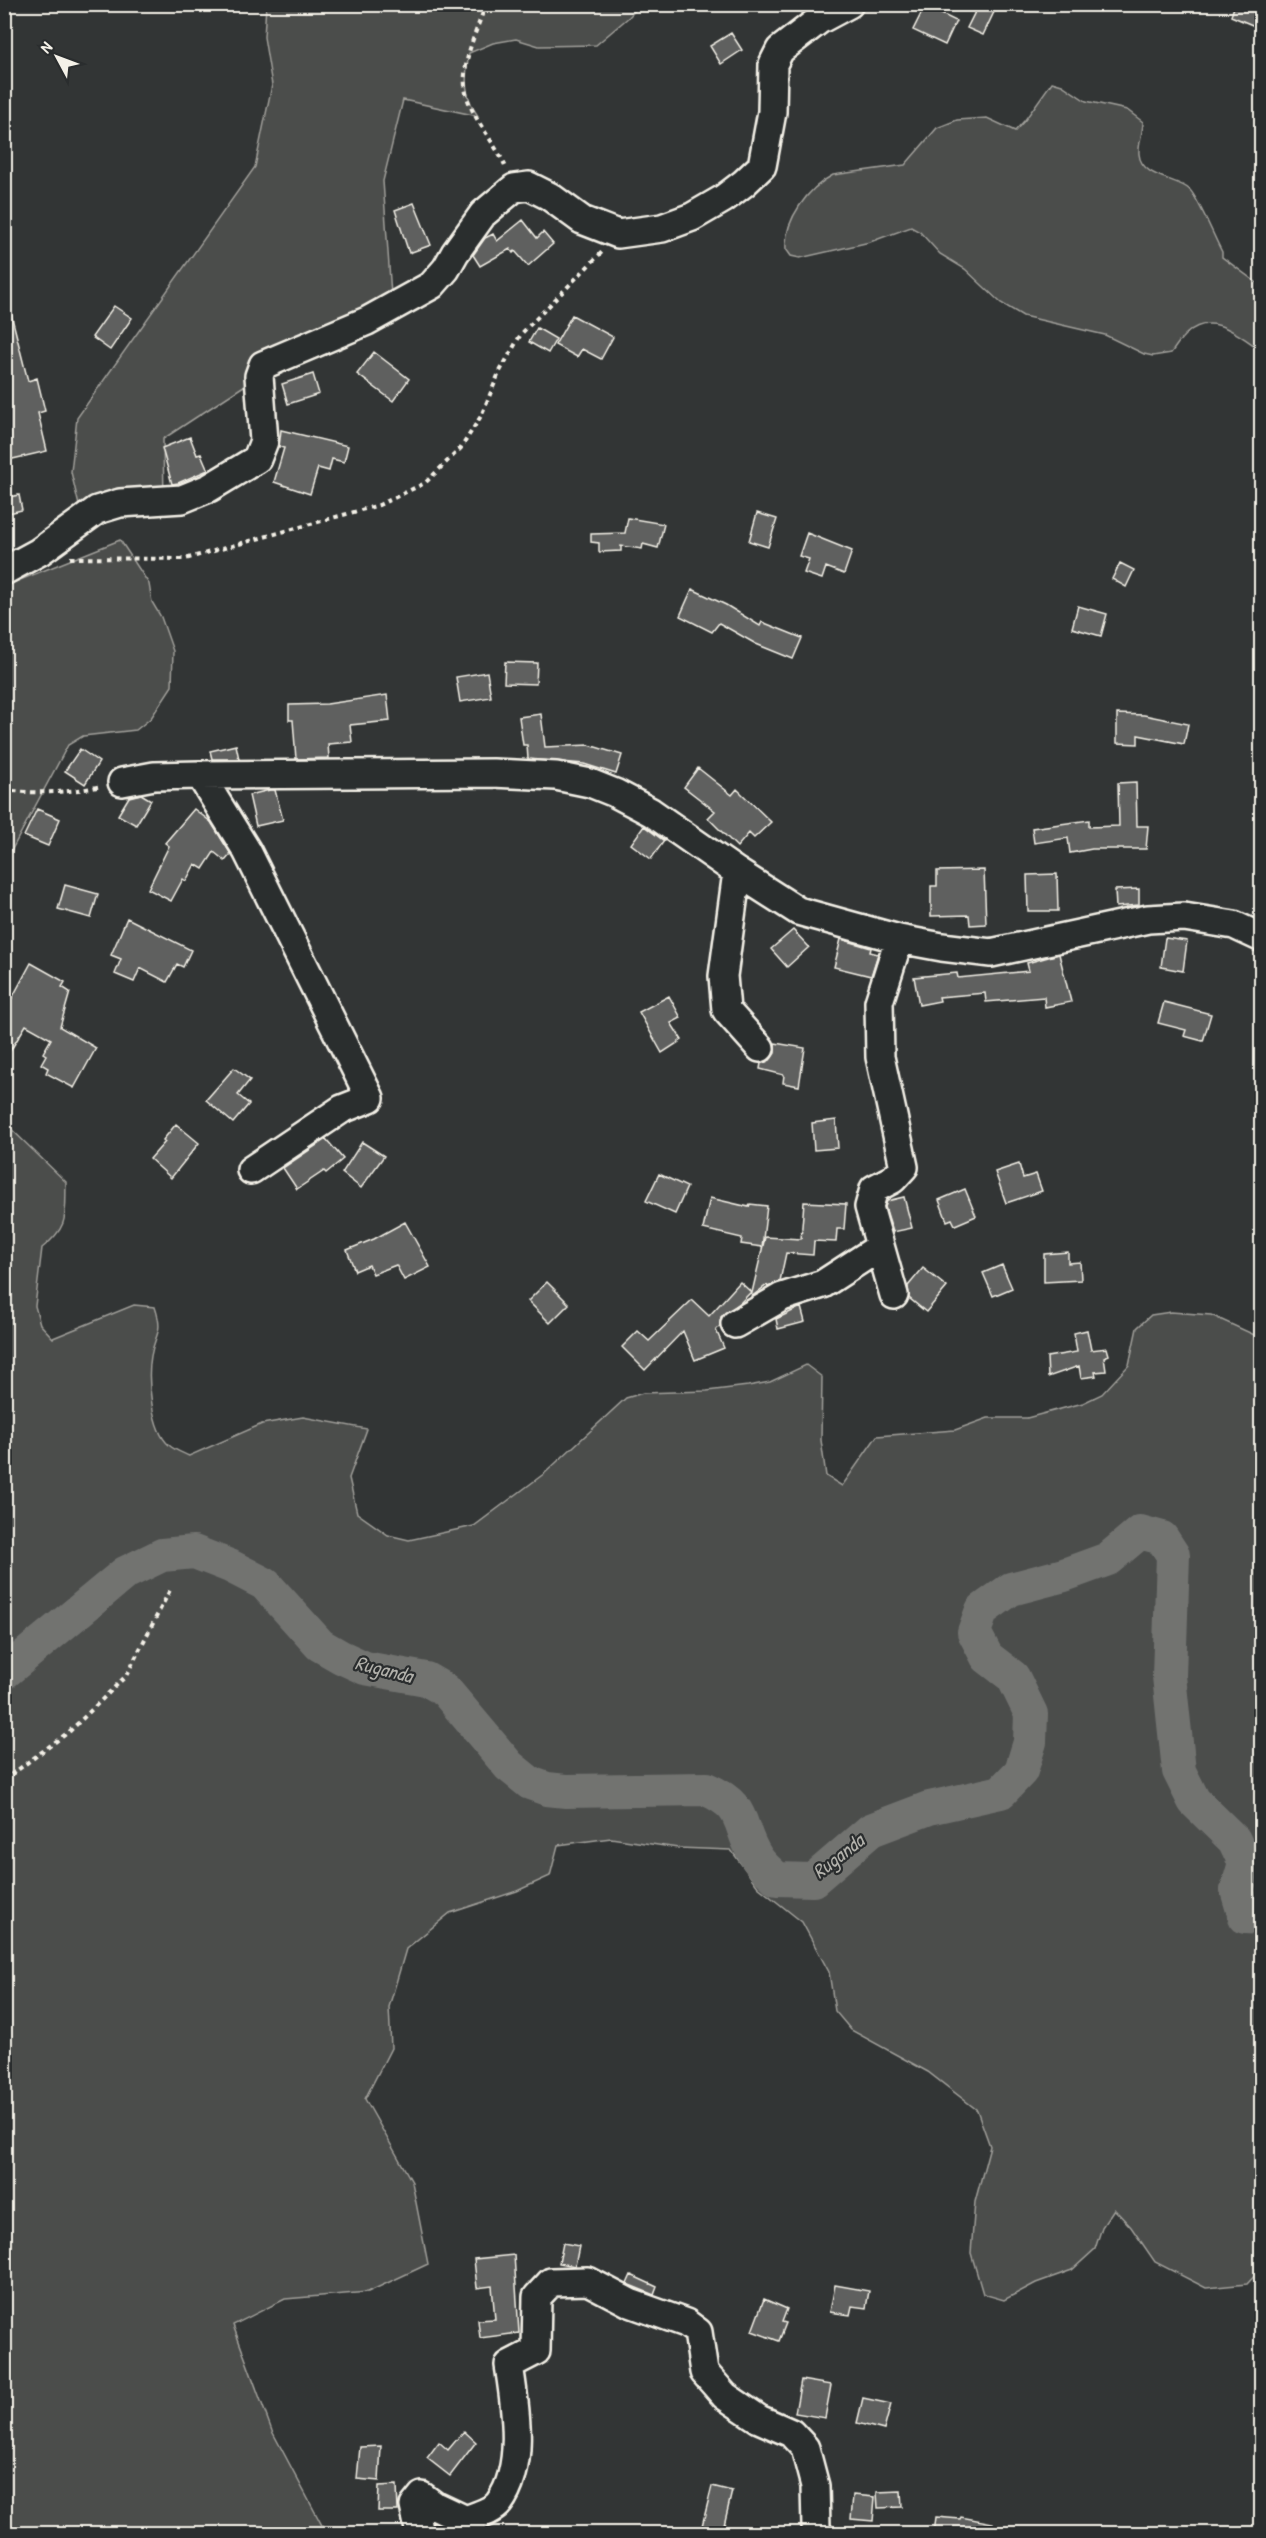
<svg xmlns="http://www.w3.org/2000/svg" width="1266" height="2538" font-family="'Patrick Hand',sans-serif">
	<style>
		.green { fill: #4b4d4c; stroke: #a09f9a; stroke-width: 1.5 }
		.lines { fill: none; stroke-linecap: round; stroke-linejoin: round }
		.river { stroke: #727370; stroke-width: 34 }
		.building { fill: #5f605f; stroke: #f4f1e8; stroke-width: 1.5 }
		.minor-casing { stroke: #f4f1e8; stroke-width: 32 }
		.path { stroke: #f4f1e8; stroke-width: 4; stroke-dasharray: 4.5 4.5; stroke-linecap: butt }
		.minor { stroke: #2a2d2e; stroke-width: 27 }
		.labels { text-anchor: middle; stroke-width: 4.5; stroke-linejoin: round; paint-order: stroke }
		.water-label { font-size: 20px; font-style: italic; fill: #b3b2ac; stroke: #2a2d2e }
	</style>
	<rect width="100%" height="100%" fill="#323535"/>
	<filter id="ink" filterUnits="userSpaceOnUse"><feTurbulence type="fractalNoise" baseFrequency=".0167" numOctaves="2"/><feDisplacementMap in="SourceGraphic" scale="12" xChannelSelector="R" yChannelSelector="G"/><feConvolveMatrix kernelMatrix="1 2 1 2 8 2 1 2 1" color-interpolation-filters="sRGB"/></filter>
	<g filter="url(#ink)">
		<path class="green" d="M266 5H640L629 17 596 45 539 46 516 39 493 43 469 53C465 77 463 95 478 116L403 100 383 181 392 309 259 376 163 439 164 502 82 518 71 472 77 418 255 167 272 85 264 37Z
			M1052 82 1062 85 1086 101 1127 110 1143 122C1143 133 1138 144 1139 154 1141 178 1178 178 1190 190 1198 198 1215 239 1222 252V257L1261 286V350C1238 335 1212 310 1186 334 1180 339 1176 347 1171 353L1153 356 1144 354 1105 335 1023 316 1001 303 965 269 940 254 920 232 911 227 870 242 800 258 791 256 786 249C784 220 808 188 833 175L905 165 937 128 957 120 987 118 1015 131 1025 120Z
			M120 540 149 584 152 602 161 617 173 651 172 686 151 718 136 730 83 736 68 745 9 855 5 878V586Z
			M5 1123 66 1182C65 1215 70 1226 42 1248L35 1306 40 1324 53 1338 134 1305 155 1307C164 1334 155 1332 151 1356 147 1378 151 1430 169 1445 174 1450 183 1453 189 1456L262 1424 303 1417 367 1429 349 1478 357 1513 388 1535 409 1540 474 1526 545 1473 626 1398 643 1393 707 1391 748 1386 770 1382 806 1365 822 1377 821 1440 826 1476 842 1486 877 1436 955 1430 988 1418H1027L1083 1403 1102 1394 1129 1365 1137 1328 1151 1315 1171 1312 1211 1315 1261 1338V2269L1247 2284 1206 2288 1155 2262 1131 2227 1114 2209 1102 2227 1095 2249 1072 2270 1036 2283 1004 2300 983 2294 971 2253 975 2202 990 2146 977 2110 928 2072 851 2030 835 2011 829 1972 802 1922 758 1887 731 1850 678 1848 611 1838 558 1845 550 1876 517 1891 450 1913 406 1949 389 2007 391 2048 365 2099 412 2182 428 2264 368 2292 285 2299 233 2325 272 2431 326 2533H5Z"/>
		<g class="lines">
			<path class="river" d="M4 1673 125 1573 162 1555 194 1552 230 1566 265 1584 320 1645 341 1657 365 1668 426 1679 445 1690 509 1766 530 1783 547 1789 566 1791 706 1789C749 1807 736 1826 757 1858 762 1866 771 1873 777 1879L813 1880 871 1830 929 1808 1001 1792 1021 1771 1030 1742 1031 1714 1013 1677 987 1657 974 1632 982 1610 1011 1589 1064 1575 1108 1559 1140 1532 1162 1538 1173 1555 1169 1676 1179 1771 1194 1801 1234 1840 1245 1863 1237 1890 1245 1917 1262 1918"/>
		</g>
		<path class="building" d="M979 4 995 10 983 35 967 28Z
			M1235 4H1262V29L1231 16Z
			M925 6 956 21 945 45 913 30Z
			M731 33 742 50 721 64 710 46Z
			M414 203 431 245 409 253 395 210Z
			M523 220 537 238 543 232 553 244 528 266 515 251 513 253 510 249 480 266 473 255 485 238 493 234 497 241Z
			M114 306 132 318 110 350 92 337Z
			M4 310H10L28 381 37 378 45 411 38 413 47 451 4 461Z
			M572 315 613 337 601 359 582 349 577 357 555 345Z
			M537 328 556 339 548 353 529 342Z
			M374 352 409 379 393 401 357 374Z
			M313 374 319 394 288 404 282 384Z
			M281 430 348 446 344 462 332 459 329 471 318 468 310 494 274 482 284 448 279 447Z
			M190 437 197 455 201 454 208 470 178 483 172 484 162 448Z
			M19 495 22 510 4 514V498Z
			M757 513 777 519 768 547 749 541Z
			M628 518 664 524 658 548 643 544 642 549 621 546V551L599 552V543L591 542V534L625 533Z
			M807 533 852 551 844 574 826 567 822 579 804 573 809 559 799 556Z
			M1120 563 1134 570 1126 587 1112 579Z
			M692 589 726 605 760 626 762 622 802 638 793 659 756 644 719 623 712 632 680 616Z
			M1078 606 1107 614 1101 636 1072 628Z
			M505 662 537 663 536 684 504 683Z
			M487 672 491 697 460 702 456 677Z
			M387 695 390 721 350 725 352 742 328 744 329 758 296 759 293 720H289V705L327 704Z
			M541 714 545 747 589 745 622 755 616 774 584 764 528 759 527 745H523L519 717Z
			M1117 714 1144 715 1188 724 1184 744 1138 735V744L1117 743Z
			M236 745 239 759H212L210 751Z
			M80 749 99 762 85 784 65 771Z
			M698 768 732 795 737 789 771 822 754 838 749 833 737 847 708 818 715 811 684 787Z
			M1136 782 1137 826H1148L1146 849H1092L1070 853 1068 838 1034 843 1032 828 1089 820V827L1119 826 1118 783Z
			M270 790H275L283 820 256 826 249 795Z
			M141 794 151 800 136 825 118 815 129 797Z
			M37 809 60 819 48 846 24 836Z
			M194 809 211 822 231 854 225 861 214 852 203 869 195 864 186 881 183 879 171 901 148 889 169 846 165 843Z
			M644 826 664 841 651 859 631 844Z
			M984 870 986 924 970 925 969 915 931 916V886H937V871Z
			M1057 874 1058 911H1028L1027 875Z
			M65 885 98 894 91 918 58 909Z
			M1139 889V905L1116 907 1115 890Z
			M127 918 191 950 183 967 177 964 167 982 140 968 134 982 115 974 121 959 111 955Z
			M793 930 809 947 787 967 771 949Z
			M1165 938 1187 941 1183 971 1161 967Z
			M841 939 871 948 870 952 878 954 871 976 834 967Z
			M1059 954 1071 1002 1045 1007 1044 997 986 1002 985 993 939 997 940 1001 919 1005 914 977 957 973 958 978 1029 971 1027 963Z
			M31 963 65 982 62 987 70 992 60 1027 96 1048 74 1088 46 1073 48 1068 41 1064 46 1055 43 1053 51 1039 26 1025 4 1061V996L11 1000Z
			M669 996 681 1018 671 1023 682 1040 662 1053 639 1012Z
			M1164 1002 1211 1014 1203 1041 1184 1036 1186 1030 1158 1023Z
			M775 1043 805 1048 799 1086 783 1083 784 1075 760 1069 761 1063 770 1060 775 1053Z
			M234 1068 250 1080 238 1095 249 1104 233 1123 206 1100Z
			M836 1120 838 1148 814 1150 812 1123Z
			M176 1124 199 1143 171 1178 150 1159 165 1142 163 1140Z
			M326 1139 343 1159 326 1173 324 1171 297 1189 283 1168Z
			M362 1142 384 1156 361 1188 342 1173Z
			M1019 1164 1023 1178 1036 1174 1042 1191 1006 1203 995 1172Z
			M659 1174 687 1187 675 1214 646 1201Z
			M965 1189 976 1216 955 1225 952 1219 947 1221 939 1200Z
			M904 1197 912 1228 893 1232 885 1207 887 1201Z
			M710 1198 749 1207 750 1204 767 1206 762 1247 741 1244 742 1238 703 1229Z
			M804 1202 846 1204 844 1229H837L836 1242 814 1241 813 1255 786 1253 780 1281 768 1287 767 1285 751 1297 765 1237 801 1239Z
			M405 1222 430 1267 404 1280 396 1265 373 1274 369 1265 355 1271 347 1250 374 1239Z
			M1068 1252V1263L1080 1262 1081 1280 1044 1282V1254Z
			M1002 1265 1012 1288 993 1296 983 1273Z
			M923 1268 947 1287 926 1312 909 1298 908 1286Z
			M547 1282 569 1304 550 1323 528 1301Z
			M740 1282 751 1292 741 1302 721 1317 720 1326 716 1330 724 1348 695 1360 683 1331 645 1370 622 1347 638 1331 649 1341 692 1300 709 1316Z
			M801 1307 805 1322 778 1329 776 1319Z
			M1087 1330 1091 1350 1107 1348 1109 1355 1104 1357 1106 1371 1095 1372 1096 1376 1081 1378 1079 1366 1048 1377 1047 1357 1077 1352 1074 1333Z
			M563 2243 579 2246 575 2266 559 2263Z
			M514 2255 519 2333 480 2338 478 2320 495 2319 492 2286 477 2288 474 2259Z
			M631 2275 657 2287 654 2295 627 2284Z
			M835 2285 869 2291 866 2308 852 2306 850 2315 830 2312Z
			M764 2299 787 2309 782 2322 786 2323 779 2341 752 2331Z
			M801 2380 831 2385 825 2418 795 2413Z
			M863 2398 891 2404 884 2430 857 2423Z
			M464 2431 476 2442 450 2476 427 2458 439 2442 448 2450Z
			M381 2446 379 2481 357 2479 360 2447Z
			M397 2485 398 2511H378L379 2486Z
			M712 2486 732 2491 722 2534H700Z
			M901 2491 902 2507 878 2508 877 2492Z
			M853 2495 875 2497 873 2521 851 2519Z
			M936 2517 960 2519 961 2517 993 2523V2534H934Z"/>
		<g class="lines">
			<g class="minor-casing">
				<path id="minor" d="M4 571 39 552 97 510 120 503 182 499 209 488 257 459 264 441 259 376 263 365 367 321 432 285 446 269 455 253 483 214 514 188 529 186 549 196 582 220 618 234 662 228 692 217 723 199 744 183 762 166 772 112 773 64 780 50 819 20 849 4
					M200 775 247 851 370 1098 342 1109 251 1170
					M122 782 154 776 200 775 493 773 556 776 590 783 615 793 651 812 737 872 798 911 899 939 942 947 991 953 1148 919 1184 917 1234 925 1262 938
					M737 872 723 976 726 1010 760 1048
					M894 1295 869 1207 874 1189 893 1179 904 1167 880 1057 879 1002 899 939
					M735 1324 782 1297 823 1284 880 1247
					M420 2534 414 2506 422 2496 434 2505 466 2520C475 2516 493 2511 499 2503 526 2467 515 2405 509 2365L536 2351 537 2297 551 2282 588 2281 630 2303 686 2323 698 2332 704 2372 725 2396 759 2419 791 2433 805 2448 815 2486 816 2527 819 2534"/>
			</g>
			<path class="path" d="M486 4C476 33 457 70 468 100 477 125 497 145 507 170
				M70 558 185 559 379 505 425 483 461 448 481 416 499 373 521 334 602 252
				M4 790C37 794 69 793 102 786
				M4 1780 70 1731 126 1676 170 1590"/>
			<use href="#minor" class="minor"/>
		</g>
	</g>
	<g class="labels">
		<g class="water-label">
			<text transform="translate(384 1669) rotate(14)" y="7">Ruganda</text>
			<text transform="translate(838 1856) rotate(-38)" y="7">Ruganda</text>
		</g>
	</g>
	<rect width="1266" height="2538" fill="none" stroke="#2a2d2e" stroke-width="24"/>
	<rect x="12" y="12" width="1242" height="2514" fill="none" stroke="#f4f1e8" stroke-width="2" filter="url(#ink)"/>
	<g transform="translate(57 57) rotate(311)" stroke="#2a2d2e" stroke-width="4.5" paint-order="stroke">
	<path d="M0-4.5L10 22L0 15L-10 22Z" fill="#f4f1e8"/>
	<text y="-9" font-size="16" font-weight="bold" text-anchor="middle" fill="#f4f1e8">N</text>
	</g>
</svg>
